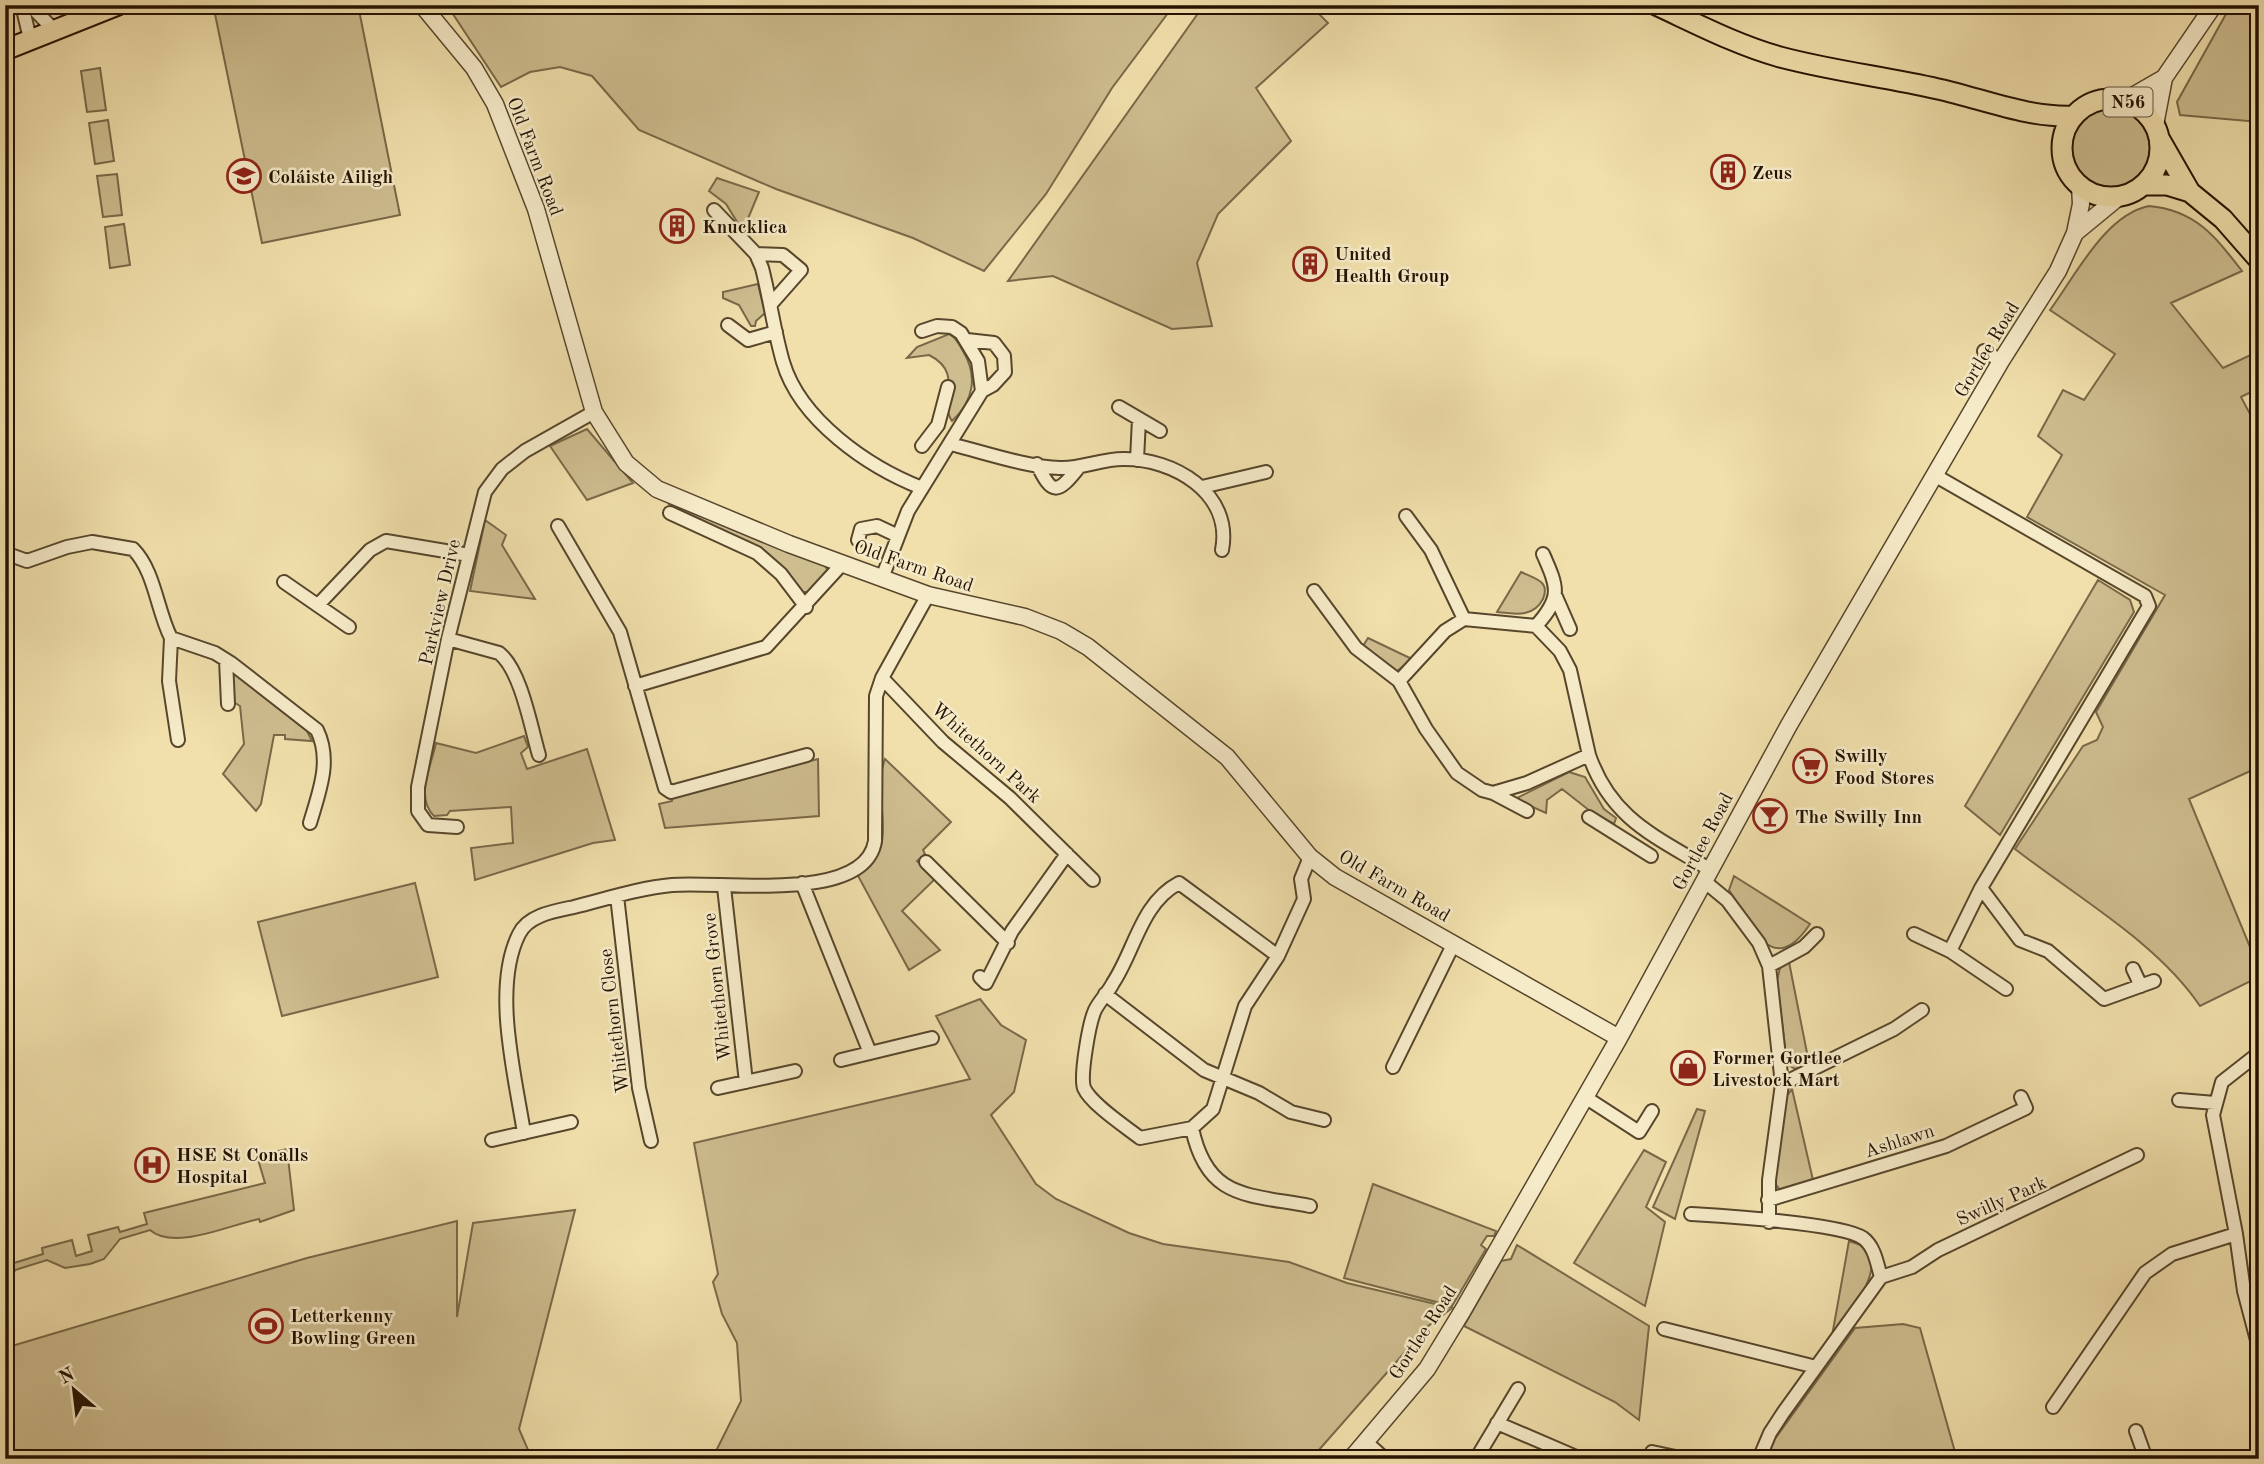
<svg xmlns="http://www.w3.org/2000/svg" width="2264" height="1464" font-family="'Old Standard TT',serif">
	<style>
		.green { fill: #cebd8f; stroke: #796848; stroke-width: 2 }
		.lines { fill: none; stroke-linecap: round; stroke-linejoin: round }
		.minor-casing { stroke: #57462c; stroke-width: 16 }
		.tertiary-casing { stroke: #57462c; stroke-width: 19 }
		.primary-casing { stroke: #241201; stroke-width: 23 }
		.minor { stroke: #f6ebc9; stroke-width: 12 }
		.tertiary { stroke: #f6ebc9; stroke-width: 16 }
		.primary { stroke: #f1e0ac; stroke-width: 19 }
		.labels { text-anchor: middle; stroke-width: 5; stroke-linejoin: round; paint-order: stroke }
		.shield { fill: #f6ebc9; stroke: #63533d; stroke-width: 2 }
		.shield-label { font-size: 18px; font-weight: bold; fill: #241201 }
		.street-label { font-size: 19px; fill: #241201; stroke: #f6ebc9 }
		.poi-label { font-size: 19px; font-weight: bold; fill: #241201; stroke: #f6ebc9; text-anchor: start }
	</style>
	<rect width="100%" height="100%" fill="#f1e0ac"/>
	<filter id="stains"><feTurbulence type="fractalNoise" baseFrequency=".00286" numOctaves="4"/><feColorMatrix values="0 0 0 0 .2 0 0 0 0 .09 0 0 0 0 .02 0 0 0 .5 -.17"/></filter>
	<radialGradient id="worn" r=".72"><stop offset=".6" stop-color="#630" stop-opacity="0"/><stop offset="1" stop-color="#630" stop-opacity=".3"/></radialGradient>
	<path class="green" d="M259 5H358L400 215 262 243 215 14Z
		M447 5H1062L1068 11 1088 5H1174L1112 88 1046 194 984 271 913 238 776 189 639 130 592 76 560 67 530 72 501 87Z
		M1204 5H1310L1328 23 1256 88 1291 141 1218 214 1197 263 1212 326 1172 329 1053 276 1008 281Z
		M2231 5H2259V122L2180 115 2177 102Z
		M100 68 106 110 87 112 81 71Z
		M2070 148a41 41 0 1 1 82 0a41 41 0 1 1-82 0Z
		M108 120 114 161 95 164 89 123Z
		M117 174 122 215 103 217 97 176Z
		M717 178 759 192 745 226 739 225 726 204 709 191Z
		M2149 206C2195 210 2215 236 2242 271L2171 303 2223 368 2259 351V388L2241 397 2259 431V767L2189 799 2255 959 2259 977 2200 1006C2157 942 2075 896 2015 849L2083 746 2097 740 2103 727 2096 712 2165 595 2027 517 2062 455 2038 436 2063 390 2084 400 2115 354 2050 310C2076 275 2105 215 2149 206Z
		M124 224 130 265 110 268 105 227Z
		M758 284 765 313 756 321 755 326H751L739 305 723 298V292Z
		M949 334C956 338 959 344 963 351 978 376 974 401 952 421 938 401 965 373 929 355L907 358 917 347Z
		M587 429 633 483 587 500 550 446Z
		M671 502 822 562 829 572 809 592H803L747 542 669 504Z
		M485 520 506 535 502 545 535 599 470 591Z
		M1521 572C1527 575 1537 578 1542 583 1546 587 1545 594 1543 599 1533 618 1515 614 1497 612Z
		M2098 580 2130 600 2134 612 2000 835 1965 806Z
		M1368 638 1412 659 1396 672 1363 646Z
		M231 671 307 731 312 741 285 739V735H274L261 804 256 811 223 774 244 744 240 706 232 701Z
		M524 736 528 747 521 753 527 769 587 749 615 840 593 843 475 880 471 848 513 843 511 807 450 811 447 815 434 816C415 798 431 766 436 743L476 753Z
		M818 759 819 816 665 828 659 804 672 801 671 796Z
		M885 759 951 822 923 850 925 854 917 861 935 879 902 911 940 950 909 970 857 874C905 846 869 801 885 759Z
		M1569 772 1585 777 1604 809 1616 818 1614 824 1590 811 1562 789 1547 800 1546 813 1515 799Z
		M1734 876 1810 924C1772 981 1752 925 1729 890Z
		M415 883 438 977 282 1016 258 922Z
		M1789 962 1809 1063 1795 1069 1787 1064 1777 981 1780 968Z
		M980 999 1001 1025 1026 1040 1014 1092 991 1115 1036 1184 1056 1199 1129 1233 1163 1244 1289 1262 1347 1283 1452 1308 1427 1327 1311 1459H712L741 1401 737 1343 722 1314 713 1282 718 1274 694 1143 970 1079 936 1016Z
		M1792 1089 1813 1180 1780 1190 1774 1182 1786 1097Z
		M1697 1109 1705 1111 1675 1219 1653 1207Z
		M287 1149 294 1210 260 1222 259 1219C229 1225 174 1251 150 1230L120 1239 104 1259 90 1264 65 1268 47 1260 15 1270 11 1280 5 1282V1253L10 1251 14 1263 43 1254 42 1248 72 1240 76 1256 92 1251 88 1235 118 1227 120 1232 147 1224 144 1213 265 1183 257 1156Z
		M1644 1150 1666 1162 1646 1207 1665 1222 1645 1306 1574 1263Z
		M1373 1184 1496 1231 1494 1236H1487L1481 1245 1486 1249 1452 1306 1344 1278Z
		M575 1210 519 1429 532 1459H5V1348L307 1258 457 1221V1317L473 1223Z
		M1849 1241C1854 1243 1862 1245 1865 1248 1888 1270 1845 1318 1832 1336Z
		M1517 1245 1649 1326 1639 1420 1615 1402 1464 1326 1501 1261 1511 1259Z
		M1903 1324 1920 1328 1957 1459H1766L1774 1440 1855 1328Z"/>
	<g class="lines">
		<g class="minor-casing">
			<path id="minor" d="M22 5 30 39
				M30 5 54 30
				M714 210 756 254 762 268C770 299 774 331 783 362 800 420 868 467 922 488
				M756 254 783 255 801 270 771 304
				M728 325 748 340 776 332
				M967 340 994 343 1004 356 1005 372 993 385 982 391
				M1984 351 2001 361
				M1119 407 1160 431
				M950 444C984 452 1026 467 1060 468 1081 469 1101 459 1123 459 1173 458 1233 493 1222 550
				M922 446 938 425 948 387
				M1137 460 1139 419
				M1037 464C1052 495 1057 495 1079 467
				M1936 476 2145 596 2149 606 1981 888 2020 940 2048 951 2104 999 2154 981
				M1202 487 1266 472
				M670 513 757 553 781 574 806 607
				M1406 516 1431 550 1464 619
				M558 526 620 632 665 788 671 792 807 755
				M858 540 861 529 877 526 896 535
				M5 553 27 561 67 547 92 542 133 549C155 571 157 611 171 638
				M882 578 908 511 982 391 978 361 961 333 952 327 937 326 922 331
				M284 582 349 627
				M1314 591 1356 648 1399 681 1426 729 1457 773 1482 790 1493 793 1527 811
				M1556 597 1570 629
				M318 605 370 550 386 541 469 555
				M1536 626C1562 597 1558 588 1543 554
				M448 639 499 653C521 670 531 728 539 755
				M226 660 228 704
				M882 678 943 742 1010 798 1093 880
				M1399 681 1445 631 1464 619 1536 626 1560 651 1570 670 1589 755 1527 783 1493 793
				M635 686 766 647 843 563
				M178 740 169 681 171 638 215 653 231 663 317 730C332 761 319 792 310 823
				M1589 755C1611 819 1655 836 1709 869
				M1589 817 1651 856
				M457 827 428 825 418 811V787L448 639 485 492 502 469 525 451 594 412
				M926 862 1008 943
				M1704 881 1727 900 1759 943 1769 966 1782 1084 1769 1180V1222
				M802 883 870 1053
				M724 887 746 1082
				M617 896 639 1088 651 1141
				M1914 934 1950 951 2006 989
				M1950 951 1981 888
				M1769 966 1804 947 1817 934
				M2133 969 2141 986
				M980 977 986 983 1012 931 1067 854
				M1105 994 1204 1070 1259 1093 1291 1112 1324 1120
				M2259 1053 2222 1082 2213 1115 2236 1234 2244 1291 2259 1348
				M841 1060 932 1038
				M1393 1067 1454 943
				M1782 1084 1894 1029 1922 1010
				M718 1088 795 1071
				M1585 1097 1639 1132 1652 1111
				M2179 1100 2215 1103
				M1192 1128 1140 1138C1126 1127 1091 1104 1084 1088 1080 1076 1089 1023 1095 1010 1100 1000 1108 993 1113 983 1135 950 1141 903 1179 883L1278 956
				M1192 1128 1213 1109 1245 1006 1278 956 1304 899 1301 879 1310 857
				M1192 1128C1207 1200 1248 1194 1310 1206
				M524 1133C515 1075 492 988 519 934 528 915 555 911 574 907 606 899 639 888 672 885 717 880 865 905 875 841L876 696 882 678 928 595
				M492 1140 571 1122
				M1768 1200 1946 1146 2026 1108 2021 1097
				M1691 1214C1722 1216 1842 1223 1863 1238 1875 1247 1877 1264 1881 1277
				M1881 1277 1912 1267 1938 1250 2137 1155
				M1664 1329 1816 1367
				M2053 1407 2145 1273 2172 1254 2236 1234
				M1497 1423 1581 1459
				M2136 1431 2146 1459
				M1366 1442 1385 1459
				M1652 1452 1685 1459
				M1476 1459 1518 1389
				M1759 1459 1770 1433 1783 1413 1881 1277"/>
		</g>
		<g class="tertiary-casing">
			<path id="tertiary" d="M422 5 474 68 495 104 536 209 594 412 626 463 657 489 789 544 928 595 1025 617 1061 631 1088 647 1227 757 1310 857 1335 877 1619 1038
				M2124 101 2164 78 2214 5
				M2155 125 2164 78
				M2075 233 2120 196
				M1351 1459 1427 1369 1463 1310 1619 1038 1789 725 2001 361 2058 271 2075 233 2081 204 2080 186"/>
		</g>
		<g class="primary-casing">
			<path id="primary" d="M1656 5C1697 24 1737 45 1780 57 1832 71 1886 77 1938 89 1984 99 2027 118 2074 116
				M5 50 118 5
				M2062 148a49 49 0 1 1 98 0a49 49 0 1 1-98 0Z
				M2159 138 2190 192 2223 219 2259 260
				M2143 185H2167L2190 192"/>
		</g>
		<use href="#minor" class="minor"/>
		<use href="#tertiary" class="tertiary"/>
		<use href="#primary" class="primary"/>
	</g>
	<defs>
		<g id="building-ring" transform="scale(1.75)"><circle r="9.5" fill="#f6ebc9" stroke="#8f2418" stroke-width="1.5"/><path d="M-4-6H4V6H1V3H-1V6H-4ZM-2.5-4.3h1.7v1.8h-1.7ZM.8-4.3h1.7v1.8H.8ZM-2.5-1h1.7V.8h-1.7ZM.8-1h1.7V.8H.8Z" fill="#8f2418"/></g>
		<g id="school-ring" transform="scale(1.75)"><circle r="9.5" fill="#f6ebc9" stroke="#8f2418" stroke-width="1.5"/><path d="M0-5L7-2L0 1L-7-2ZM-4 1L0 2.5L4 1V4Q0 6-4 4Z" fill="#8f2418"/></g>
		<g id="supermarket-ring" transform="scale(1.75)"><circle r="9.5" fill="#f6ebc9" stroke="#8f2418" stroke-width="1.5"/><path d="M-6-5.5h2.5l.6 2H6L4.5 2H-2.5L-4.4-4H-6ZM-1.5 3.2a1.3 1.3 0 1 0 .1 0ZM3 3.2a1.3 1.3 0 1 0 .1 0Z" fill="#8f2418"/></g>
		<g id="bar-ring" transform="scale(1.75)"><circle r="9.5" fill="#f6ebc9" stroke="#8f2418" stroke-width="1.5"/><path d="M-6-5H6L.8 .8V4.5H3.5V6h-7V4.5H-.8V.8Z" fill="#8f2418"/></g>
		<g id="shop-ring" transform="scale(1.75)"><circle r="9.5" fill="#f6ebc9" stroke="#8f2418" stroke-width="1.5"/><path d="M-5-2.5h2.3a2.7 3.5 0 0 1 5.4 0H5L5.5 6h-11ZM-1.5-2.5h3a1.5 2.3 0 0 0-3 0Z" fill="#8f2418"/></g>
		<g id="hospital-ring" transform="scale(1.75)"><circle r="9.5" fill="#f6ebc9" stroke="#8f2418" stroke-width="1.5"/><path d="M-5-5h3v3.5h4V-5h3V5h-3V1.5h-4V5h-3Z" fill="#8f2418"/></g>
		<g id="stadium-ring" transform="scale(1.75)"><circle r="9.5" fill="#f6ebc9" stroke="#8f2418" stroke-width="1.5"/><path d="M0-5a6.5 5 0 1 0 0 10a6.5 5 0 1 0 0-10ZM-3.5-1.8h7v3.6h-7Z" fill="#8f2418"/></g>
	</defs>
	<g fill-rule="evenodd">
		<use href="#building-ring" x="1728" y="172"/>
		<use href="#school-ring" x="244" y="176"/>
		<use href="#building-ring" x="677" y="226"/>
		<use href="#building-ring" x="1310" y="264"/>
		<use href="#supermarket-ring" x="1810" y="766"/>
		<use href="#bar-ring" x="1770" y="816"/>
		<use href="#shop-ring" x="1688" y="1068"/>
		<use href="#hospital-ring" x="152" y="1165"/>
		<use href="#stadium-ring" x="266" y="1326"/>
	</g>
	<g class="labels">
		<rect class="shield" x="2103.5" y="87.5" width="49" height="29" rx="5"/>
		<g class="shield-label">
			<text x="2128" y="108">N56</text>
		</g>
		<g class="street-label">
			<text transform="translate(536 156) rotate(69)" y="7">Old Farm Road</text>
			<text transform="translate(1986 349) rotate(-59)" y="7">Gortlee Road</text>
			<text transform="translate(914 565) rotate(19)" y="7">Old Farm Road</text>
			<text transform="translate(439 602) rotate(-77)" y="7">Parkview Drive</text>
			<text transform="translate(987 752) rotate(42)" y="7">Whitethorn Park</text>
			<text transform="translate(1702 841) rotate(-62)" y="7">Gortlee Road</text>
			<text transform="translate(1395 885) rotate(30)" y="7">Old Farm Road</text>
			<text transform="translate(716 987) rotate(-96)" y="7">Whitethorn Grove</text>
			<text transform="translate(613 1021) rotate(-97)" y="7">Whitethorn Close</text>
			<text transform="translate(1899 1140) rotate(-18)" y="7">Ashlawn</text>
			<text transform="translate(2001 1200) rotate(-24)" y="7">Swilly Park</text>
			<text transform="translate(1422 1332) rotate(-57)" y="7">Gortlee Road</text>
		</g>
		<g class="poi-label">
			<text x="1752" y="179">Zeus</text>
			<text x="268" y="183">Coláiste Ailigh</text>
			<text x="702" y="233">Knucklica</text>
			<text x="1334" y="260">United<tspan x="1334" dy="22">Health Group</tspan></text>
			<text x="1834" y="762">Swilly<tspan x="1834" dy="22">Food Stores</tspan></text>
			<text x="1795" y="823">The Swilly Inn</text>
			<text x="1712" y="1064">Former Gortlee<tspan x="1712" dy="22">Livestock Mart</tspan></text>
			<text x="176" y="1161">HSE St Conalls<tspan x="176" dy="22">Hospital</tspan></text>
			<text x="290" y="1322">Letterkenny<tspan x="290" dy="22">Bowling Green</tspan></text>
		</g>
	</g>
	<rect width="2264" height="1464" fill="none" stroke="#f1e0ac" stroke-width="28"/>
	<rect x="7" y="7" width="2250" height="1450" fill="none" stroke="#241201" stroke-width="3.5"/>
	<rect x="14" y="14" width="2236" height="1436" fill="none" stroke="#241201" stroke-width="2"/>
	<g transform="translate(74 1390) rotate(332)" stroke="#f6ebc9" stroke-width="5" paint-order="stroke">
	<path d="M0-5L12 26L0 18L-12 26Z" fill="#241201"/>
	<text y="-10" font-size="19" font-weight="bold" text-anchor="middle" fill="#241201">N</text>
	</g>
	<rect width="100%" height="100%" filter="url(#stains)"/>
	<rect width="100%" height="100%" fill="url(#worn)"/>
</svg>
